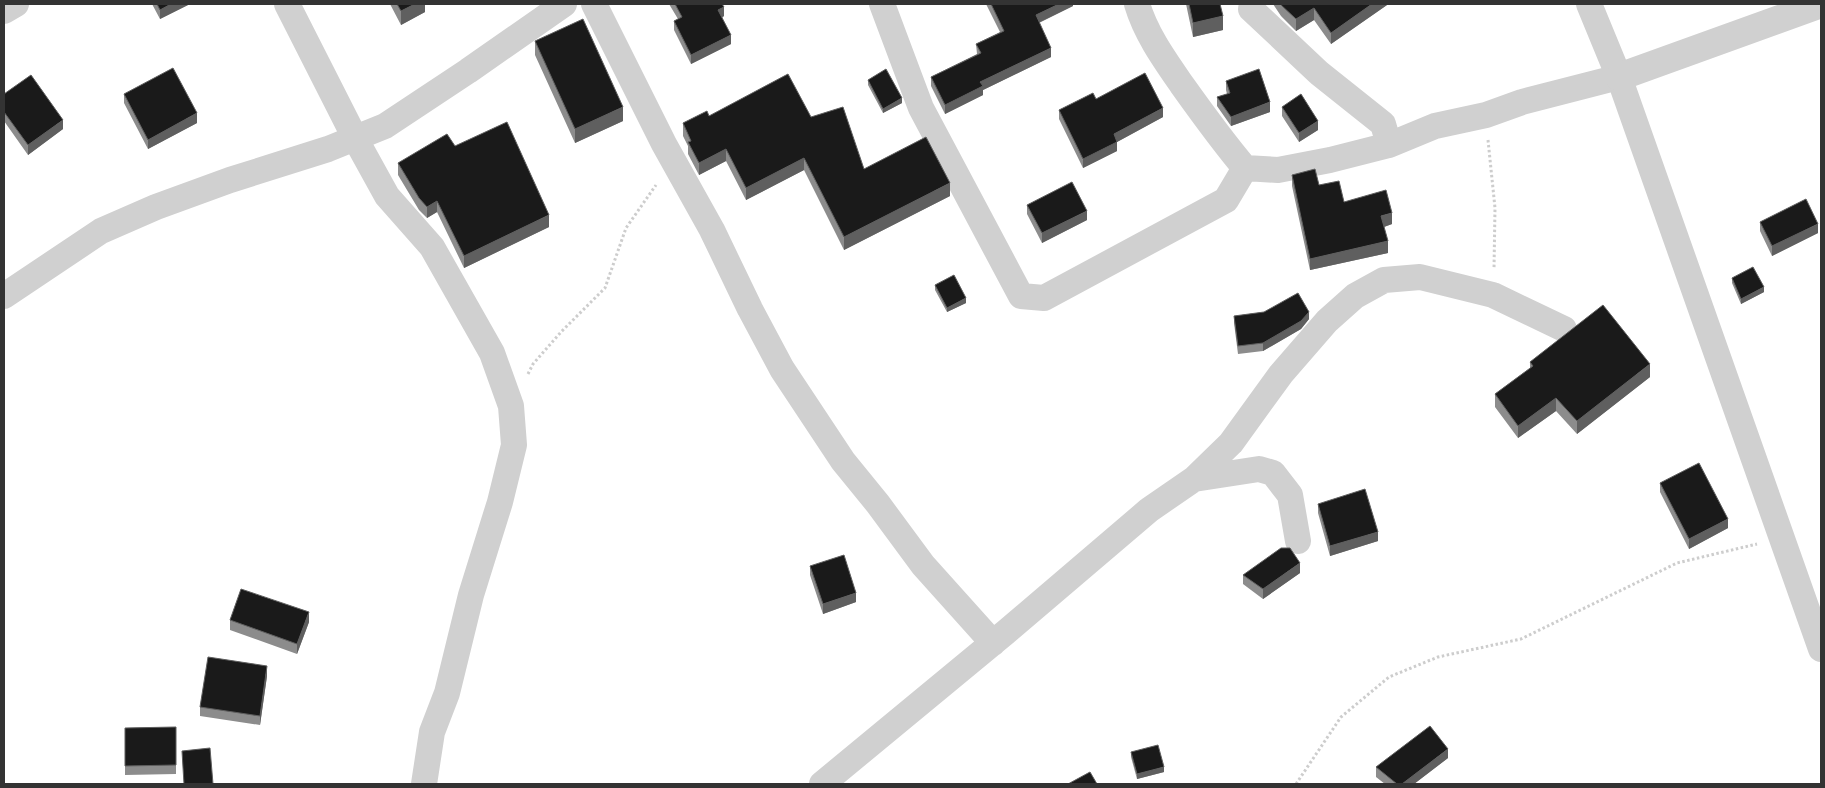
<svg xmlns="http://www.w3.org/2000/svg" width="1825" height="788" font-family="'Golos Text',sans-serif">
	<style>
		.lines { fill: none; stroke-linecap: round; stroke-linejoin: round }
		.path { stroke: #cdcdcd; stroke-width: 3; stroke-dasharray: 2.5 2.5; stroke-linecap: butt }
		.minor { stroke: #d0d0d0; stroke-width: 26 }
		.tertiary { stroke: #d0d0d0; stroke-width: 28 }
		.wall { fill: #8c8c8c }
		.shaded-wall { fill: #5f5f5f }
		.building { fill: #1a1a1a; stroke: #5f5f5f }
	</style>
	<rect width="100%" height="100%" fill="#fff"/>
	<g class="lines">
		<path class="path" d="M1488 140 1495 208 1494 269
			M528 374 533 364 561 332 605 288 626 228 656 185
			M1296 784 1341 717 1389 677 1438 657 1521 639 1677 563 1757 544"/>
		<path class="minor" d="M287 4 355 138 387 196 432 247 492 353 511 406 514 445 500 502 471 595 447 693 432 732 424 784
			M594 4 664 144 712 230 750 309 782 369 843 461 878 504 923 565 993 643
			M882 4 921 108 1021 296 1044 298 1226 200 1245 168
			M1137 4C1146 34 1164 59 1182 85 1202 113 1222 141 1245 168L1278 170 1330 160 1389 145 1435 126 1486 115 1522 102 1619 77
			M1589 4 1619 77 1821 649
			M1251 9 1319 73 1383 124 1389 145
			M4 11 16 4
			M4 296 101 231 156 207 230 180 328 149 385 126 468 71 564 4
			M1194 479 1259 469 1273 473 1290 495 1298 541
			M822 784 1006 632 1149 510 1194 479 1231 443 1281 374 1327 321 1355 296 1384 280 1420 277 1493 295 1564 329"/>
		<path class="tertiary" d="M1619 77 1821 4"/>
	</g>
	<path class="wall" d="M152 4H188V5L160 19Z
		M390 4H425V12L401 25Z
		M669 4H722L724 16 722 18 731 44 691 64 674 30V21L678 19Z
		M986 4H1073V6L1039 23 1051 57 983 90V95L945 114 931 86V77L977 54 976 44 1000 32Z
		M1186 4H1220L1223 30 1193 37Z
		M1273 4H1387V5L1331 44 1314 20 1296 31 1281 16Z
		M535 41 623 121 575 143 535 55Z
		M868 80 902 103 883 113 868 85Z
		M1226 81 1270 112 1231 126 1217 106V97L1227 94 1226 90Z
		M4 94 63 129 28 155 4 121Z
		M124 94 197 123 148 149 124 103Z
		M1096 99 1163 117 1117 142V151L1083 168 1059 119V110Z
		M1282 107 1318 130 1299 142 1282 116Z
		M709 116 811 117 864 169 950 196 844 250 804 170 746 200 726 161 699 175 688 154V146L683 136V123Z
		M455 146 549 227 464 268 437 212 427 218 419 210 398 175V163Z
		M1292 175 1319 185 1344 202 1392 224 1384 227 1388 253 1310 270 1292 186Z
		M1027 205 1087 220 1042 243 1027 214Z
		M1760 222 1818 233 1772 256 1760 231Z
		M1732 278 1764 292 1741 304 1732 283Z
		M935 285 966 303 947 312 935 290Z
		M1264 312 1309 319 1301 329 1263 351 1238 354 1234 323V316Z
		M1530 362 1650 377 1577 434 1556 411 1518 438 1495 407V394L1530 368Z
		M1660 483 1728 528 1689 549 1660 492Z
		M1318 504 1378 541 1330 556 1318 513Z
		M810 566 856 602 823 614 810 575Z
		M1300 573 1263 599 1243 584V575Z
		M230 620 309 622 297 654 230 630Z
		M267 676 260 725 200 716V707Z
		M176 727V774L125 775V728Z
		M1131 752 1164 772 1137 779 1131 757Z
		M1448 758 1414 784H1385L1376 777V767Z"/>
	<path class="shaded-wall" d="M171 4H188V5L160 19V10Z
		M415 4H425V12L401 25V11Z
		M1059 4H1073V6L1036 24V15Z
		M1372 4H1387V5L1331 44V33Z
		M724 7V16L718 19V10Z
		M1314 8V20L1296 31V19Z
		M1223 16V30L1193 37V23Z
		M731 35V44L691 64V55Z
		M1051 48V57L983 90V95L945 114V105L980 82Z
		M902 98V103L883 113V109Z
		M1270 102V112L1231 126V117Z
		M623 107V121L575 143V129Z
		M1163 108V117L1117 142V151L1083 168V159L1114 134Z
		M197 113V123L148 149V140Z
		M63 120V129L28 155V145Z
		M1318 121V130L1299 142V133Z
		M726 149V161L699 175V163Z
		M804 158V170L746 200V188Z
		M950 183V196L844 250V237Z
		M437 201V212L427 218V207Z
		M1087 211V220L1042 243V233Z
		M1392 213V224L1381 228V216Z
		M549 215V227L464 268V256Z
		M1818 224V233L1772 256V246Z
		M1388 241V253L1310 270V259Z
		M1764 287V292L1741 304V299Z
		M966 298V303L947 312V308Z
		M1309 312V319L1301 329 1263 351V343Z
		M1650 364V377L1577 434V421Z
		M1556 398V411L1518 438V426Z
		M1728 519V528L1689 549V539Z
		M1378 532V541L1330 556V546Z
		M1300 563V573L1263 599V589Z
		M856 593V602L823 614V604Z
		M309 612V622L297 654V644Z
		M267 666V676L260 725V716Z
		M1448 749V758L1414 784H1402Z
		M1164 767V772L1137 779V774Z"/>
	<path class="building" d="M157 4H171L160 10Z
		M397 4H415L401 11Z
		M675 4H722L724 7 718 10 731 35 691 55 674 21 682 17Z
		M991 4H1059L1036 15 1051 48 980 82 983 86 945 105 931 77 981 53 976 44 1004 31Z
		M1189 4H1220L1223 16 1193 23Z
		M1280 4H1372L1331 33 1314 8 1296 19Z
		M583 19 623 107 575 129 535 41Z
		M173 68 197 113 148 140 124 94Z
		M886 69 902 98 883 109 868 80Z
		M1259 69 1270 102 1231 117 1217 97 1230 93 1226 81Z
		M1145 73 1163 108 1114 134 1117 142 1083 159 1059 110 1093 93 1096 99Z
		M788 74 811 117 843 107 864 169 926 137 950 183 844 237 804 158 746 188 726 149 699 163 688 142 691 141 683 123 707 111 709 116Z
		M31 75 63 120 28 145 4 112V94Z
		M1301 94 1318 121 1299 133 1282 107Z
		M507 122 549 215 464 256 437 201 427 207 419 198 398 163 447 134 455 146Z
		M1315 169 1319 185 1339 181 1344 202 1386 190 1392 213 1381 216 1388 241 1310 259 1292 175Z
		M1072 182 1087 211 1042 233 1027 205Z
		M1806 199 1818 224 1772 246 1760 222Z
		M1753 267 1764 287 1741 299 1732 278Z
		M954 275 966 298 947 308 935 285Z
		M1298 293 1309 312 1301 321 1263 343 1238 346 1234 316 1264 312Z
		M1603 305 1650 364 1577 421 1556 398 1518 426 1495 394 1533 366 1530 362Z
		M1699 463 1728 519 1689 539 1660 483Z
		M1365 489 1378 532 1330 546 1318 504Z
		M1281 548H1290L1300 563 1263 589 1243 575Z
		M844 555 856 593 823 604 810 566Z
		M241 589 309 612 297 644 230 620Z
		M208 657 267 666 260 716 200 707Z
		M1430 726 1448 749 1402 784H1397L1376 767Z
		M176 727V765L125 766V728Z
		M1158 745 1164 767 1137 774 1131 752Z
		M210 748 213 784H184L182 751Z
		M1090 772 1097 784H1068Z"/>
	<rect width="1825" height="788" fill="none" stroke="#333333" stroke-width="10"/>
</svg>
